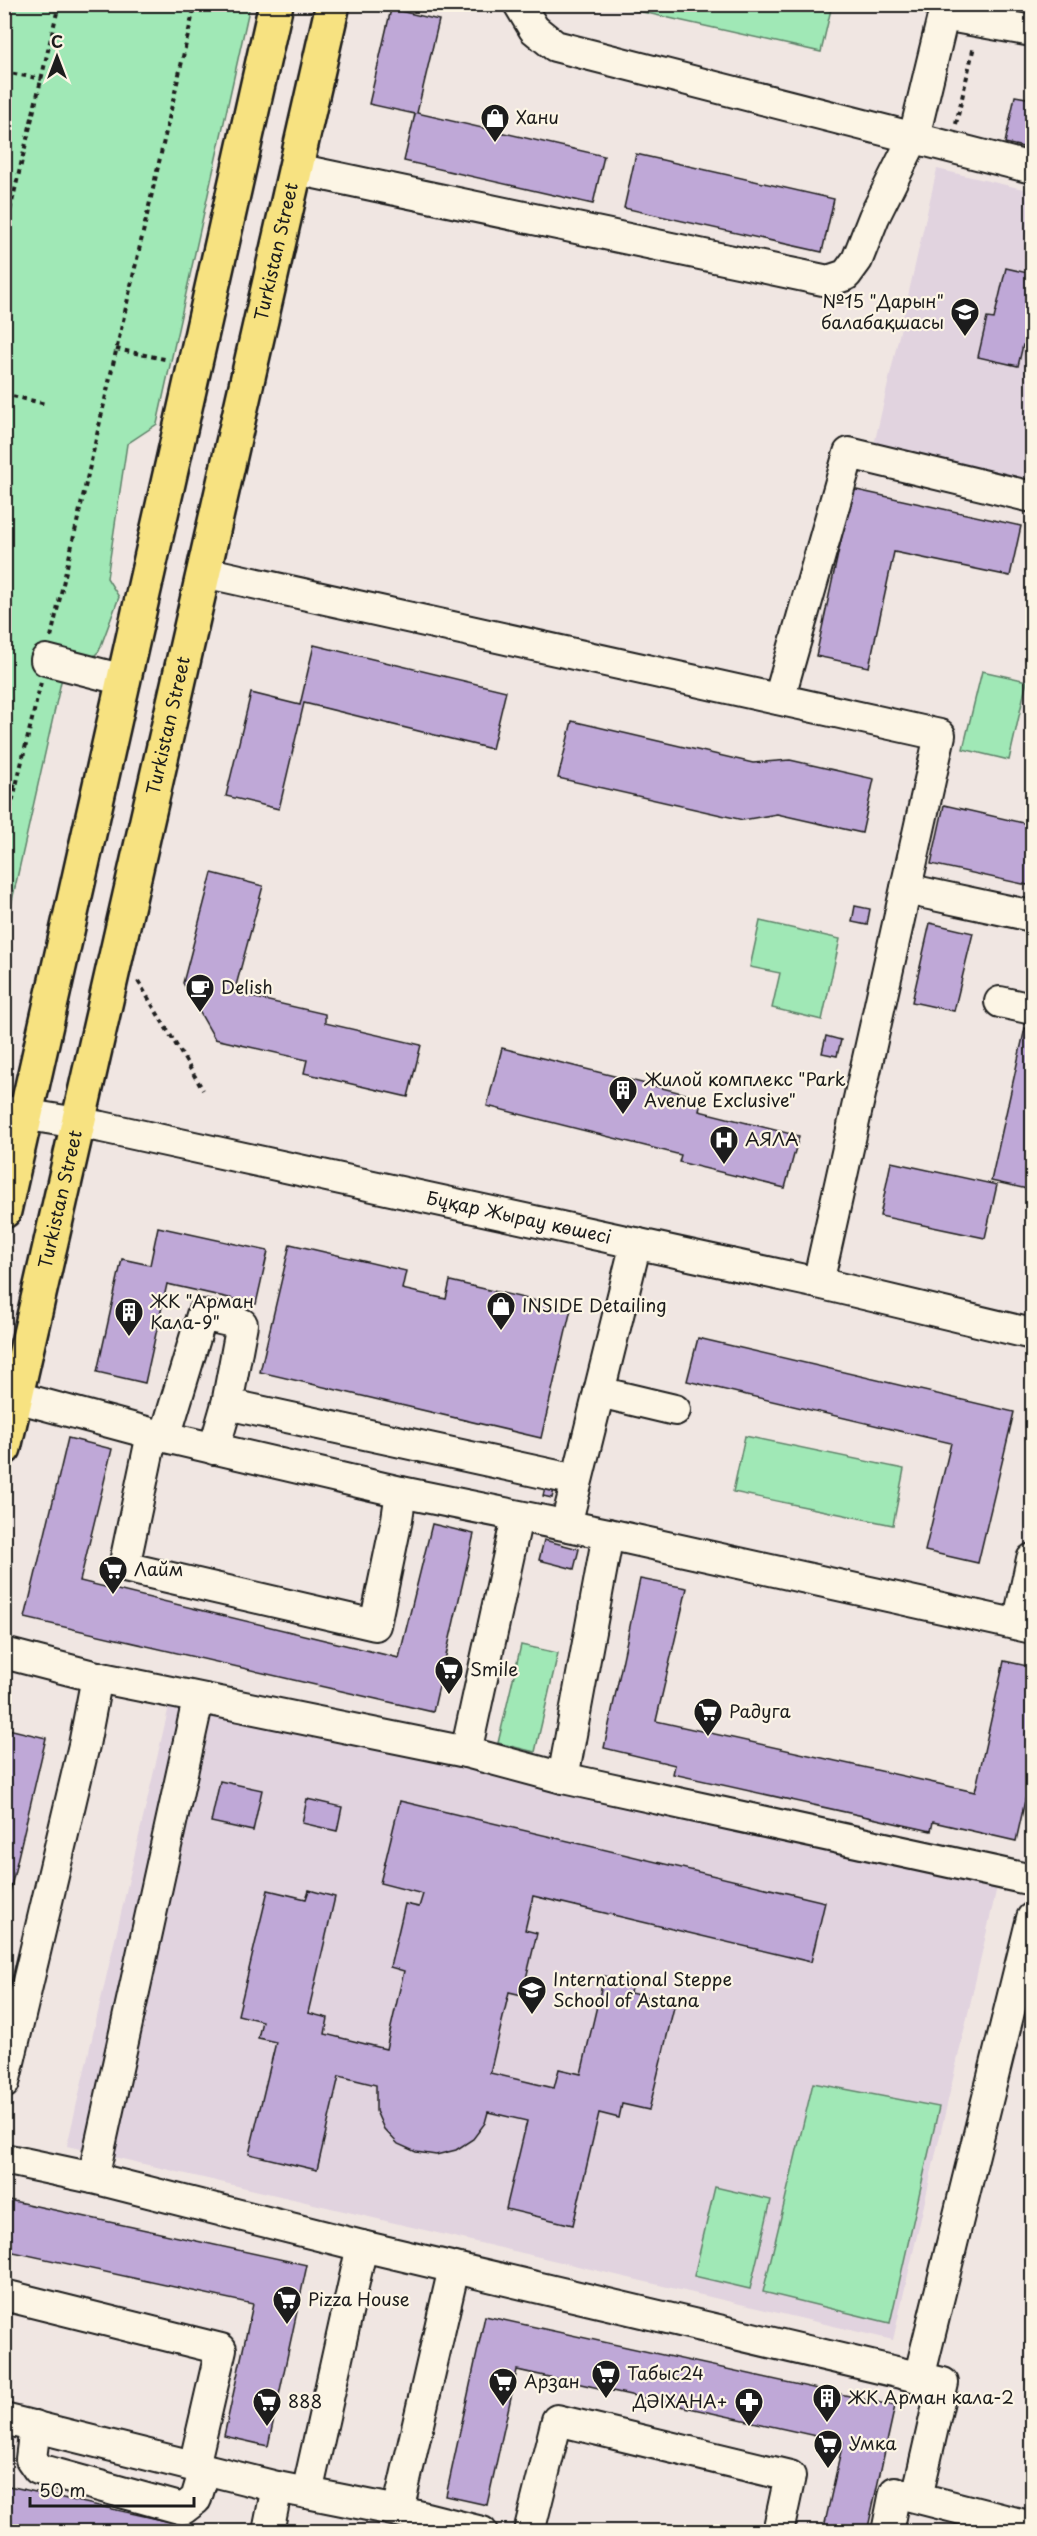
<svg xmlns="http://www.w3.org/2000/svg" width="1037" height="2536" font-family="'Playpen Sans',sans-serif">
	<style>
		.built { fill: #e1d3df }
		.green { fill: #a0e8b6; stroke: #5e8269; stroke-width: 1.5 }
		.building { fill: #bfa8d7; stroke: #1c1c1c; stroke-width: 1.5 }
		.lines { fill: none; stroke-linecap: round; stroke-linejoin: round }
		.minor-casing { stroke: #1c1c1c; stroke-width: 34 }
		.major-casing { stroke: #1c1c1c; stroke-width: 38 }
		.path { stroke: #1c1c1c; stroke-width: 4; stroke-dasharray: 4.5 4.5; stroke-linecap: butt }
		.minor { stroke: #fcf5e5; stroke-width: 30 }
		.major { stroke: #f7e281; stroke-width: 33 }
		.labels { text-anchor: middle; stroke-width: 4.5; stroke-linejoin: round; paint-order: stroke }
		.poi-label { font-size: 18px; fill: #1c1c1c; stroke: #fcf5e5; text-anchor: start }
		.street-label { font-size: 18px; fill: #1c1c1c; stroke: #fcf5e5 }
	</style>
	<rect width="100%" height="100%" fill="#f0e6e2"/>
	<filter id="ink" filterUnits="userSpaceOnUse"><feTurbulence type="fractalNoise" baseFrequency=".0167" numOctaves="2"/><feDisplacementMap in="SourceGraphic" scale="12" xChannelSelector="R" yChannelSelector="G"/><feConvolveMatrix kernelMatrix="1 2 1 2 8 2 1 2 1" color-interpolation-filters="sRGB"/></filter>
	<g filter="url(#ink)">
		<path class="built" d="M937 169 1032 191V482L874 445Z
			M170 1702 997 1887 893 2340 67 2146Z"/>
		<path class="green" d="M4 5H250L157 424 127 444 107 578 119 597 99 651 91 659 67 655 5 932Z
			M611 5 832 4V5L821 52Z
			M982 671 1027 681 1009 760 963 749Z
			M760 921 840 939 822 1020 772 1008 780 973 750 967Z
			M745 1436 904 1469 893 1525 733 1492Z
			M521 1645 558 1653 535 1752 498 1743Z
			M813 2083 939 2107 890 2323 763 2292Z
			M715 2187 771 2200 750 2289 694 2276Z"/>
		<path class="building" d="M1022 4H1032V11L1021 8Z
			M391 9 439 20 417 113 604 156 593 204 404 161 415 114 369 104Z
			M1015 96 1032 99V149L1005 143Z
			M636 154 834 199 822 252 624 208Z
			M1006 268 1032 274V348L1023 345 1018 366 978 357 987 318 994 319Z
			M852 489 1021 526 1010 576 894 552 869 667 816 656Z
			M314 645 506 691 492 749 304 703 279 809 226 796 251 693 300 705Z
			M572 721 753 763 790 760 874 779 862 833 777 814 743 820 558 778Z
			M944 805 1032 825V886L931 864Z
			M212 873 263 886 234 993 325 1014V1023L421 1045 408 1097 304 1073 307 1060 215 1039 183 983Z
			M855 906 870 909 867 925 852 922Z
			M930 923 973 933 954 1011 912 1002Z
			M1025 1028 1032 1030V1190L991 1181Z
			M826 1036 841 1040 837 1056 822 1053Z
			M502 1048 702 1098 699 1111 799 1136 785 1188 679 1162 681 1155 487 1106Z
			M891 1162 997 1185 985 1238 880 1216Z
			M158 1227 268 1251 256 1304 167 1284 145 1383 97 1372 122 1259 150 1265Z
			M290 1244 406 1271 402 1289 446 1299 450 1281 571 1309 541 1438 260 1372Z
			M698 1338 1014 1412 978 1563 925 1551 951 1443 687 1381Z
			M68 1438 112 1449 80 1581 399 1658 432 1524 474 1534 433 1712 25 1618Z
			M546 1483 555 1485 552 1498 543 1496Z
			M544 1540 579 1549 574 1569 539 1560Z
			M640 1579 687 1588 656 1721 975 1792 1004 1661 1032 1667V1769L1016 1841 933 1822 931 1831 673 1774 675 1765 604 1748Z
			M4 1728 46 1738 4 1917Z
			M220 1781 262 1790 253 1831 211 1822Z
			M307 1799 342 1807 337 1831 302 1823Z
			M400 1801 825 1902 811 1962 533 1896 525 1930 537 1933 522 1995 509 1992 490 2073 554 2088 559 2069 581 2074 604 1976 632 1982 630 1993 675 2003 649 2110 622 2104 619 2118 599 2113 573 2225 506 2209 527 2121 488 2112 485 2123 473 2139 456 2150 436 2155 416 2152 398 2144 384 2129 376 2111V2085L339 2076 317 2170 249 2154 276 2042 258 2038 262 2021 238 2015 268 1890 306 1899 309 1890 335 1897 308 2013 328 2018 325 2034 386 2049 404 1971 390 1967 405 1904 419 1907 423 1894 380 1883Z
			M4 2199 307 2265 268 2446 224 2436 253 2304 4 2250Z
			M485 2316 895 2406 867 2532H823L843 2442 517 2370 487 2505 446 2496Z
			M4 2485 212 2531V2532H4Z"/>
		<g class="lines">
			<g class="minor-casing">
				<g id="minor">
					<path d="M519 4 534 29 555 46 1032 168"/>
					<path d="M943 15 1032 31"/>
					<path d="M296 169 828 281 846 275 857 260 874 217 914 137 946 4"/>
					<path d="M204 572 940 735 818 1283"/>
					<path d="M46 660 124 680"/>
					<path d="M779 699 849 453 1032 497"/>
					<path d="M906 889 1032 916"/>
					<path d="M1000 1002 1032 1009"/>
					<path id="s1" d="M4 1111 102 1127 818 1283 1032 1334"/>
					<path d="M599 1392 675 1410"/>
					<path d="M16 1397 165 1437 401 1492 608 1534 1032 1628"/>
					<path d="M227 1404 576 1480"/>
					<path d="M152 1434 124 1567 375 1625 397 1519 401 1492"/>
					<path d="M165 1437 202 1315 242 1324 227 1404 214 1449"/>
					<path d="M566 1525 636 1243"/>
					<path d="M1018 1624 1032 1559"/>
					<path d="M4 1653 97 1677 466 1752 563 1778 1032 1880"/>
					<path d="M466 1752 517 1517"/>
					<path d="M563 1778 608 1534"/>
					<path d="M4 2083 84 1745 97 1677"/>
					<path d="M4 2159 93 2178 362 2246"/>
					<path d="M93 2178 198 1700"/>
					<path d="M4 2295 221 2349 194 2466"/>
					<path d="M919 2378 1032 1918"/>
					<path d="M4 2419 277 2487 398 2511 482 2532"/>
					<path d="M35 2426 31 2459 38 2469 183 2509 196 2499 205 2469"/>
					<path d="M307 2493 362 2246 943 2383 917 2497"/>
					<path d="M398 2511 454 2268"/>
					<path d="M268 2532 277 2487"/>
					<path d="M529 2532 557 2420 790 2476 778 2532"/>
					<path d="M887 2532 895 2492 1032 2527"/>
				</g>
			</g>
			<g class="major-casing">
				<g id="major">
					<path d="M4 1211 276 4"/>
					<path id="s2" d="M4 1448 333 4"/>
				</g>
			</g>
			<path class="path" d="M4 72 42 79
				M956 124 974 46
				M4 236 59 4
				M116 349 169 360
				M4 394 46 404
				M51 637 195 4
				M4 784 16 787
				M4 836 41 682
				M138 981 203 1090"/>
			<use href="#minor" class="minor"/>
			<use href="#major" class="major"/>
		</g>
	</g>
	<defs>
		<g id="shop-pin" transform="scale(1.5)"><path d="M0 17L-7.5 6A9.5 9.5 0 1 1 7.5 6Z" fill="#1c1c1c" stroke="#fcf5e5"/><path d="M-5-2.5h2.3a2.7 3.5 0 0 1 5.4 0H5L5.5 6h-11ZM-1.5-2.5h3a1.5 2.3 0 0 0-3 0Z" fill="#fff"/></g>
		<g id="school-pin" transform="scale(1.5)"><path d="M0 17L-7.5 6A9.5 9.5 0 1 1 7.5 6Z" fill="#1c1c1c" stroke="#fcf5e5"/><path d="M0-5L7-2L0 1L-7-2ZM-4 1L0 2.5L4 1V4Q0 6-4 4Z" fill="#fff"/></g>
		<g id="cafe-pin" transform="scale(1.5)"><path d="M0 17L-7.5 6A9.5 9.5 0 1 1 7.5 6Z" fill="#1c1c1c" stroke="#fcf5e5"/><path d="M-5.5-4.5H6V0H3Q3 3.5 0 3.5H-2.5Q-5.5 3.5-5.5 0ZM3-3.2v2h1.7v-2ZM-6 4.5H4V6H-6Z" fill="#fff"/></g>
		<g id="building-pin" transform="scale(1.5)"><path d="M0 17L-7.5 6A9.5 9.5 0 1 1 7.5 6Z" fill="#1c1c1c" stroke="#fcf5e5"/><path d="M-4-6H4V6H1V3H-1V6H-4ZM-2.5-4.3h1.7v1.8h-1.7ZM.8-4.3h1.7v1.8H.8ZM-2.5-1h1.7V.8h-1.7ZM.8-1h1.7V.8H.8Z" fill="#fff"/></g>
		<g id="hospital-pin" transform="scale(1.5)"><path d="M0 17L-7.5 6A9.5 9.5 0 1 1 7.5 6Z" fill="#1c1c1c" stroke="#fcf5e5"/><path d="M-5-5h3v3.5h4V-5h3V5h-3V1.5h-4V5h-3Z" fill="#fff"/></g>
		<g id="supermarket-pin" transform="scale(1.5)"><path d="M0 17L-7.5 6A9.5 9.5 0 1 1 7.5 6Z" fill="#1c1c1c" stroke="#fcf5e5"/><path d="M-6-5.5h2.5l.6 2H6L4.5 2H-2.5L-4.4-4H-6ZM-1.5 3.2a1.3 1.3 0 1 0 .1 0ZM3 3.2a1.3 1.3 0 1 0 .1 0Z" fill="#fff"/></g>
		<g id="pharmacy-pin" transform="scale(1.5)"><path d="M0 17L-7.5 6A9.5 9.5 0 1 1 7.5 6Z" fill="#1c1c1c" stroke="#fcf5e5"/><path d="M-2-6h4v4h4v4h-4v4h-4v-4h-4v-4h4Z" fill="#fff"/></g>
	</defs>
	<g fill-rule="evenodd">
		<use href="#shop-pin" x="495" y="118"/>
		<use href="#school-pin" x="965" y="312"/>
		<use href="#cafe-pin" x="200" y="988"/>
		<use href="#building-pin" x="623" y="1090"/>
		<use href="#hospital-pin" x="724" y="1140"/>
		<use href="#shop-pin" x="501" y="1306"/>
		<use href="#building-pin" x="129" y="1312"/>
		<use href="#supermarket-pin" x="113" y="1570"/>
		<use href="#supermarket-pin" x="449" y="1670"/>
		<use href="#supermarket-pin" x="708" y="1712"/>
		<use href="#school-pin" x="532" y="1990"/>
		<use href="#supermarket-pin" x="287" y="2300"/>
		<use href="#supermarket-pin" x="606" y="2374"/>
		<use href="#supermarket-pin" x="503" y="2382"/>
		<use href="#building-pin" x="827" y="2398"/>
		<use href="#supermarket-pin" x="267" y="2402"/>
		<use href="#pharmacy-pin" x="749" y="2402"/>
		<use href="#supermarket-pin" x="828" y="2444"/>
	</g>
	<g class="labels">
		<g class="poi-label">
			<text x="516" y="124">Хани</text>
			<text x="944" y="308" text-anchor="end">№15 "Дарын"<tspan x="944" dy="21">балабақшасы</tspan></text>
			<text x="221" y="994">Delish</text>
			<text x="644" y="1086">Жилой комплекс "Park<tspan x="644" dy="21">Avenue Exclusive"</tspan></text>
			<text x="745" y="1146">АЯЛА</text>
			<text x="150" y="1308">ЖК "Арман<tspan x="150" dy="21">Кала-9"</tspan></text>
			<text x="522" y="1312">INSIDE Detailing</text>
			<text x="134" y="1576">Лайм</text>
			<text x="470" y="1676">Smile</text>
			<text x="729" y="1718">Радуга</text>
			<text x="553" y="1986">International Steppe<tspan x="553" dy="21">School of Astana</tspan></text>
			<text x="308" y="2306">Pizza House</text>
			<text x="627" y="2380">Табыс24</text>
			<text x="524" y="2388">Арзан</text>
			<text x="848" y="2404">ЖК Арман кала-2</text>
			<text x="288" y="2408">888</text>
			<text x="728" y="2408" text-anchor="end">ДӘІХАНА+</text>
			<text x="849" y="2450">Умка</text>
		</g>
		<g class="street-label">
			<text dy="6" stroke="none"><textPath href="#s2" startOffset="1227">Turkistan Street</textPath></text>
			<text dy="6" stroke="none"><textPath href="#s2" startOffset="741">Turkistan Street</textPath></text>
			<text dy="6" stroke="none"><textPath href="#s2" startOffset="255">Turkistan Street</textPath></text>
			<text dy="6" stroke="none"><textPath href="#s1" startOffset="526">Бұқар Жырау көшесі</textPath></text>
		</g>
	</g>
	<rect width="1037" height="2536" fill="none" stroke="#fcf5e5" stroke-width="24"/>
	<rect x="12" y="12" width="1013" height="2512" fill="none" stroke="#1c1c1c" stroke-width="2" filter="url(#ink)"/>
	<g transform="translate(57 57)" stroke="#fcf5e5" stroke-width="4.5" paint-order="stroke">
	<path d="M0-4.5L10 22L0 15L-10 22Z" fill="#1c1c1c"/>
	<text y="-9" font-size="16" font-weight="bold" text-anchor="middle" fill="#1c1c1c">С</text>
	</g>
	<path d="M30 2497v9h164v-9" fill="none" stroke="#1c1c1c" stroke-width="3"/>
	<text x="39" y="2497" font-size="18" fill="#1c1c1c" stroke="#fcf5e5" stroke-width="4.5" paint-order="stroke">50 m</text>
</svg>
